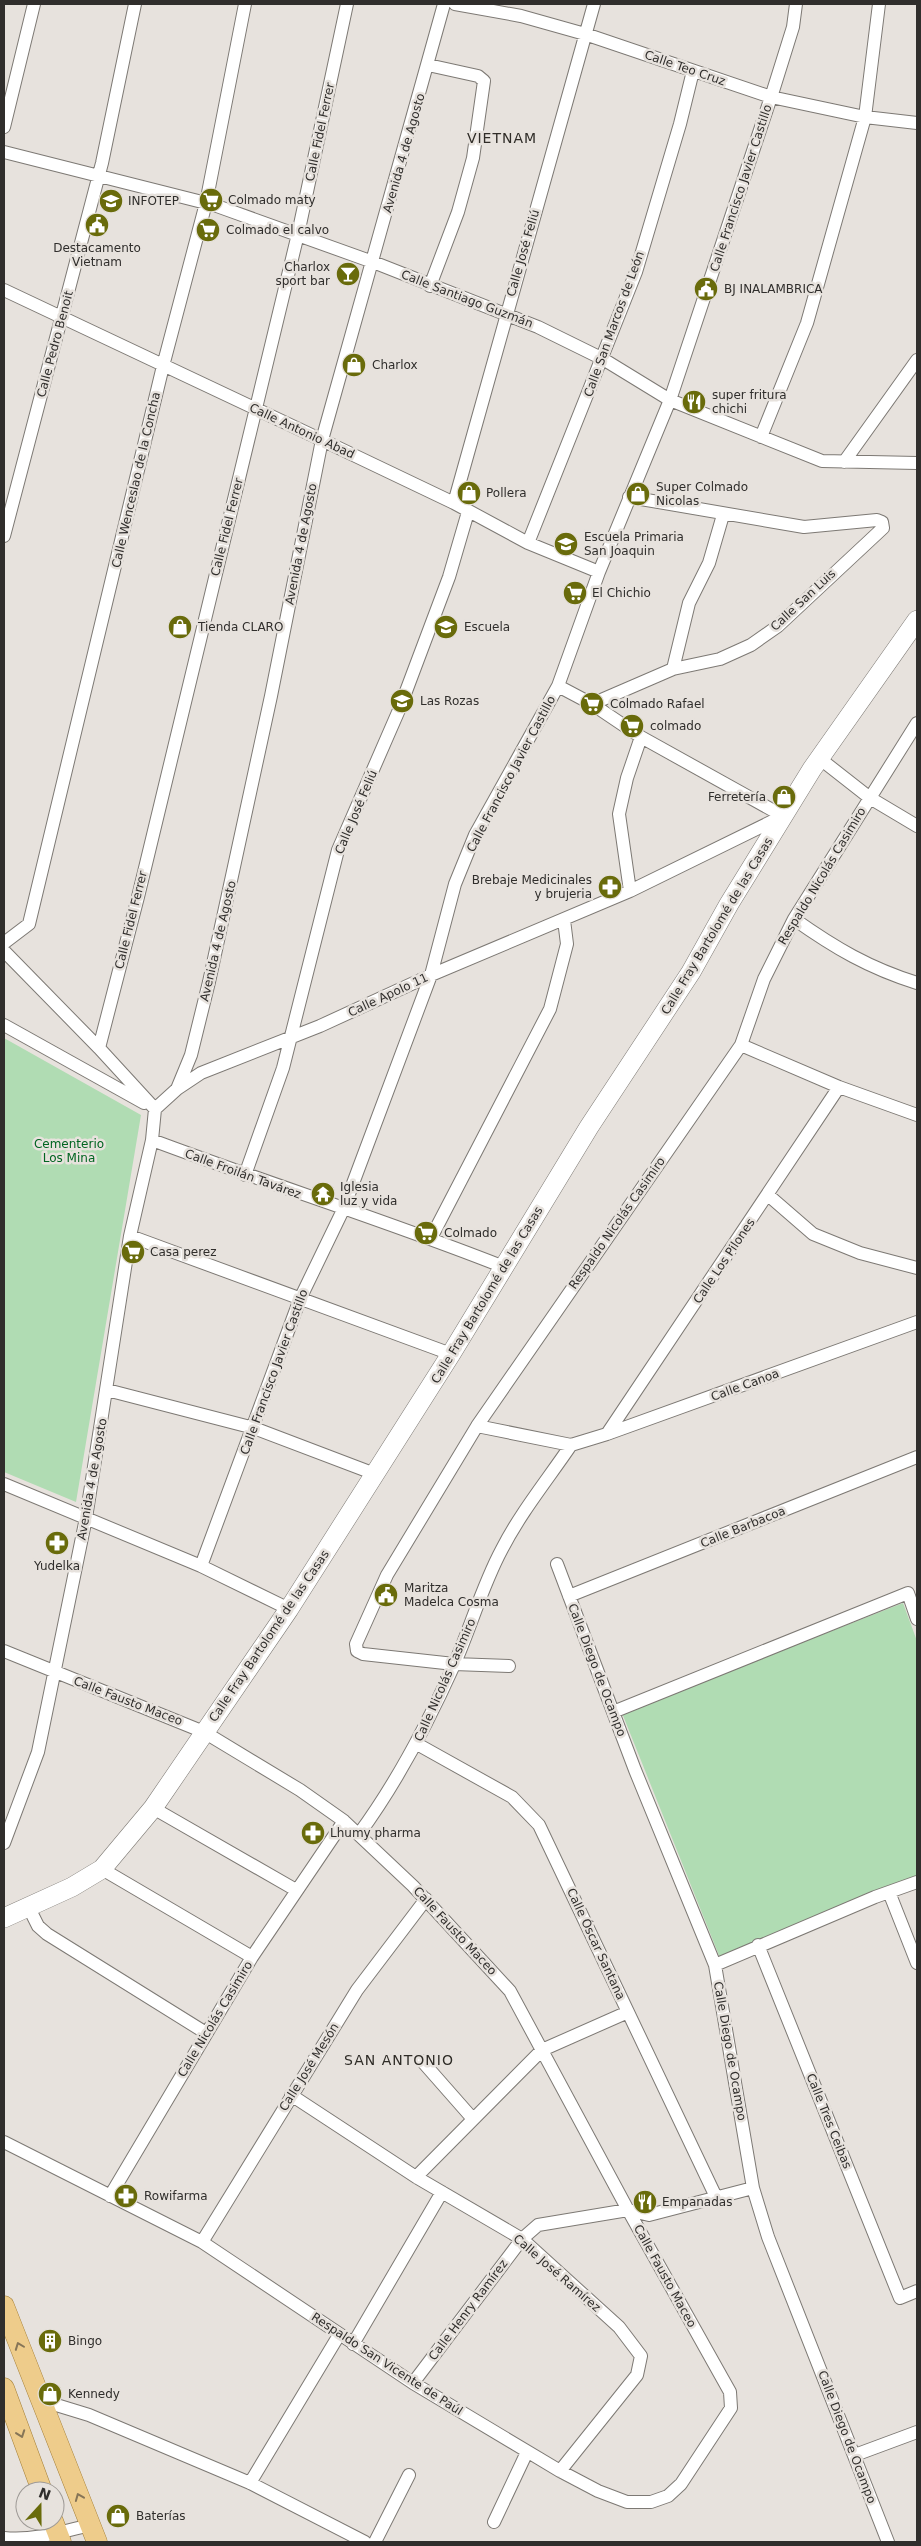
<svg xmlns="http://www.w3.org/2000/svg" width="921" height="2546" font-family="'DejaVu Sans',sans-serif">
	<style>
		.green { fill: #b0dcb3 }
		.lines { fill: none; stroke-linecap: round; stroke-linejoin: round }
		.street-casing { stroke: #7d7974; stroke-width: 14 }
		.secondary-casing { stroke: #7d7974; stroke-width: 20 }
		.primary-casing { stroke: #a47f37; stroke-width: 21 }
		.street { stroke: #fff; stroke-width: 12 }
		.secondary { stroke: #fff; stroke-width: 19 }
		.primary { stroke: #eecc8b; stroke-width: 20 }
		.oneway { stroke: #867557 }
		.labels { text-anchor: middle; stroke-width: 5; stroke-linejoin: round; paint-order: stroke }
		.street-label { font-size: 12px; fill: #302e2c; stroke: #e7e2dd }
		.poi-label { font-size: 12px; fill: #302e2c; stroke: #e7e2dd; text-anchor: start }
		.park-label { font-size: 12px; fill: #016521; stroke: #e7e2dd }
		.neighbourhood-label { font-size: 14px; letter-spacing: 1px; fill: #2f2c27; stroke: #e7e2dd }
	</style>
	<rect width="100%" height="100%" fill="#e7e2dd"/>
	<path class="green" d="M4 1038 141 1115 76 1502 4 1472Z
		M903 1603 917 1641V1876L720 1958 622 1713Z"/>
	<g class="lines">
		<g class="street-casing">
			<path id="street" d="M455 4 521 16 585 34 771 97 865 117 917 123
				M428 65 478 76 484 81 473 158 458 212 430 286
				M4 127 34 4
				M4 152 214 205 373 262 538 327 603 359 670 400 822 461 917 463
				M4 290 322 440 454 503 528 543 599 572
				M761 437 807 323 865 117 879 4
				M844 462 917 360
				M454 503 594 4
				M4 536 102 163 135 4
				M528 543 636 272 680 124 693 71
				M673 669 689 603 709 563 723 515
				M558 686 592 704 641 737 783 816
				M592 704 673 669 720 659 751 645 778 626 883 528 882 522 877 520 804 527 629 497
				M819 758 870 798 917 826
				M630 891 619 814 627 778 641 737
				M794 919C835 948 869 968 917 983
				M4 943 29 924 163 366 206 203 245 4
				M4 951 99 1048 155 1109
				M4 1025 144 1103
				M741 1045 839 1087 917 1115
				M99 1048 138 897 298 234 347 4
				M177 1089 191 1055 209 982 271 696 322 440 444 4
				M155 1109 177 1089 201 1073 320 1026 431 975 630 891 783 816
				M152 1140C269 1184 388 1221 504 1267
				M245 1175 283 1068 338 850 399 710 449 577 468 512
				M768 1195 813 1234 860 1253 917 1268
				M130 1236 451 1354
				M431 1238 550 1009 567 944 564 920
				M107 1390 254 1428 375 1474
				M477 1426 571 1445 607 1434 917 1322
				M607 1434 839 1087
				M4 1484 201 1566 289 1609
				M557 1564 635 1770 715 1965 753 2188 768 2237 888 2542
				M201 1566 300 1299 343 1210 431 975 455 884 475 835 558 686 599 572 670 400 773 91 793 27 796 4
				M569 1596 917 1457
				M4 1651 204 1732 300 1790 344 1821 413 1886 510 1991 628 2210 730 2392 731 2408 681 2484 668 2496 651 2502H627L598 2491 560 2471 413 2383 202 2242 4 2142
				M509 1666 454 1664 363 1654 357 1651 356 1644 387 1575 477 1426 741 1045 764 979 794 919 917 723
				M613 1712 908 1593 917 1619
				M417 1744 512 1797 539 1825 716 2197
				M153 1808 296 1890
				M359 1834C398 1781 427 1725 454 1665 471 1627 482 1586 502 1549 521 1512 548 1479 571 1445
				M4 1843 38 1752 86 1518 130 1236 152 1140 155 1109
				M102 1869 252 1957
				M889 1892 917 1963
				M29 1908 38 1926 47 1934 206 2033
				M758 1945 900 2298 917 2291
				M715 1965 875 1897 917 1882
				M422 2061 473 2119
				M291 2095 416 2177 522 2239 619 2327 641 2356 637 2375 560 2471
				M416 2177 542 2050 628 2012
				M110 2196 252 1957 344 1821
				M202 2242 357 1990 426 1899
				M353 2344 442 2192
				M413 2383 522 2239 538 2225 628 2210 649 2215 753 2188
				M40 2400 89 2415 250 2483 365 2542
				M855 2455 917 2432
				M250 2483 339 2335
				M494 2522 527 2452
				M4 2538C34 2541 61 2532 90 2525
				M375 2542 409 2475"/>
		</g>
		<g class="secondary-casing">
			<path id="secondary" d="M4 1918 72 1887 102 1869 153 1808 289 1609 451 1354 589 1127 691 972 729 904 812 769 917 620"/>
		</g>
		<g class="primary-casing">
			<path id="primary" d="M4 2306 97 2542
				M4 2388 42 2491
				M53 2521 61 2542"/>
		</g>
		<use href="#street" class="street"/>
		<use href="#secondary" class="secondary"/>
		<use href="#primary" class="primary"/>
	</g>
	<defs><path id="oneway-chevron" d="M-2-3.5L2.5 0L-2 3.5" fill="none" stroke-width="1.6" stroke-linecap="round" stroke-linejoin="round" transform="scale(1.25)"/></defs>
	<g class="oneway">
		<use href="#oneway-chevron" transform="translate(19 2346) rotate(-111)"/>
		<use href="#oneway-chevron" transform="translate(21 2434) rotate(70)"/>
		<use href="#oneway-chevron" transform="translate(79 2497) rotate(-112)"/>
	</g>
	<defs>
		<g id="supermarket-disc" transform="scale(1.25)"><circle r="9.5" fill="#696b0b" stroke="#e7e2dd"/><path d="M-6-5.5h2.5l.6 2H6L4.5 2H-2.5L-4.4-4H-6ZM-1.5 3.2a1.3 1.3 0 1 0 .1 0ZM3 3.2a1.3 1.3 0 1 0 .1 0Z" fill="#fff"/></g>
		<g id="school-disc" transform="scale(1.25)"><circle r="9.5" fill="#696b0b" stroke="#e7e2dd"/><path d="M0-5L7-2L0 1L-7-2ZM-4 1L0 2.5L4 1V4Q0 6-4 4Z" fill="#fff"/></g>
		<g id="civic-disc" transform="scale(1.25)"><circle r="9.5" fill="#696b0b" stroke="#e7e2dd"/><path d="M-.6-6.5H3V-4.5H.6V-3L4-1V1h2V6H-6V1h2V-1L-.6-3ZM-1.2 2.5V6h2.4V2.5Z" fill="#fff"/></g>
		<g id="bar-disc" transform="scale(1.25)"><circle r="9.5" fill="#696b0b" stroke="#e7e2dd"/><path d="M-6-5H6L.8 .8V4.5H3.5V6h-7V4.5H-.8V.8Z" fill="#fff"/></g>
		<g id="shop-disc" transform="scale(1.25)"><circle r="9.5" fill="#696b0b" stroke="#e7e2dd"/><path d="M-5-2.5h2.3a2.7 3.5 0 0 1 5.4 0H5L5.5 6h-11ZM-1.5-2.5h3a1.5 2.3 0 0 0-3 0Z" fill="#fff"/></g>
		<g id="restaurant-disc" transform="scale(1.25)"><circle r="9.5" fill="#696b0b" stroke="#e7e2dd"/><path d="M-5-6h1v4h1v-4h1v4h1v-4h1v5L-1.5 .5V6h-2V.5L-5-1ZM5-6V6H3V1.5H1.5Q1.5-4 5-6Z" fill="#fff"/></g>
		<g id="pharmacy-disc" transform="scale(1.25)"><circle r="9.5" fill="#696b0b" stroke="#e7e2dd"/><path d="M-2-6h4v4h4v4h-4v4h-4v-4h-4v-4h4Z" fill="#fff"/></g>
		<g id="temple-disc" transform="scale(1.25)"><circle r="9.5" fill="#696b0b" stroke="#e7e2dd"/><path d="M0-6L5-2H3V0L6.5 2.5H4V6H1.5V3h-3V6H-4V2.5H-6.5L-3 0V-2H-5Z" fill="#fff"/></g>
		<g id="building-disc" transform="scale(1.25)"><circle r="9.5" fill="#696b0b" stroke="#e7e2dd"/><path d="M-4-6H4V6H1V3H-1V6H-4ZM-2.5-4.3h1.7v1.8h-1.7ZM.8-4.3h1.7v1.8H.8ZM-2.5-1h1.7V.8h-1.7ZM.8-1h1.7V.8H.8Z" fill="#fff"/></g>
	</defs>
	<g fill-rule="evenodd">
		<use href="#supermarket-disc" x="211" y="200"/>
		<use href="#school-disc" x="111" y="201"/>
		<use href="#civic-disc" x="97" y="225"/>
		<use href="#supermarket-disc" x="208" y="230"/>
		<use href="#bar-disc" x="348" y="274"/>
		<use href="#civic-disc" x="706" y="289"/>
		<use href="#shop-disc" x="354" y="365"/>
		<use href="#restaurant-disc" x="694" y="402"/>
		<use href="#shop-disc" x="469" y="493"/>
		<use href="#shop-disc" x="638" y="494"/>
		<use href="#school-disc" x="566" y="544"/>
		<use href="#supermarket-disc" x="575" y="593"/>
		<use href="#shop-disc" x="180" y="627"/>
		<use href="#school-disc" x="446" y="627"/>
		<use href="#school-disc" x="402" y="701"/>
		<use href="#supermarket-disc" x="592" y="704"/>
		<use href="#supermarket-disc" x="632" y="726"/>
		<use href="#shop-disc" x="784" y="797"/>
		<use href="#pharmacy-disc" x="610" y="887"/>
		<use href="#temple-disc" x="323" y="1194"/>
		<use href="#supermarket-disc" x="426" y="1233"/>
		<use href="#supermarket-disc" x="133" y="1252"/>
		<use href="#pharmacy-disc" x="57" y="1543"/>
		<use href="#civic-disc" x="386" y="1595"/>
		<use href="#pharmacy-disc" x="313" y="1833"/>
		<use href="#pharmacy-disc" x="126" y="2196"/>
		<use href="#restaurant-disc" x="645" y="2202"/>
		<use href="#building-disc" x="50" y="2341"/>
		<use href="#shop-disc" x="50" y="2394"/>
		<use href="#shop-disc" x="118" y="2516"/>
	</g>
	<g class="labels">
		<g class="street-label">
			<text transform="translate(685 68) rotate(19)" y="4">Calle Teo Cruz</text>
			<text transform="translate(320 132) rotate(-78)" y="4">Calle Fidel Ferrer</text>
			<text transform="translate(404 153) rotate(-74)" y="4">Avenida 4 de Agosto</text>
			<text transform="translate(741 188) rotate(-72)" y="4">Calle Francisco Javier Castillo</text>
			<text transform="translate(523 253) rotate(-74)" y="4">Calle José Feliú</text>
			<text transform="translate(467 299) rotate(21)" y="4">Calle Santiago Guzmán</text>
			<text transform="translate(614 324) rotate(-70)" y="4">Calle San Marcos de León</text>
			<text transform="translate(55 344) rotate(-75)" y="4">Calle Pedro Benoit</text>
			<text transform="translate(302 431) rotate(25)" y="4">Calle Antonio Abad</text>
			<text transform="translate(136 480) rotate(-77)" y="4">Calle Wenceslao de la Concha</text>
			<text transform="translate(227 527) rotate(-76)" y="4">Calle Fidel Ferrer</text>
			<text transform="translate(301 544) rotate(-79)" y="4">Avenida 4 de Agosto</text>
			<text transform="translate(803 600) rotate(-43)" y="4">Calle San Luis</text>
			<text transform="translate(511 774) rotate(-62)" y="4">Calle Francisco Javier Castillo</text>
			<text transform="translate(356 812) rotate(-67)" y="4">Calle José Feliú</text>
			<text transform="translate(822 876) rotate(-59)" y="4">Respaldo Nicolás Casimiro</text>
			<text transform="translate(131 920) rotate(-76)" y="4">Calle Fidel Ferrer</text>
			<text transform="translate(717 926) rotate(-59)" y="4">Calle Fray Bartolomé de las Casas</text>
			<text transform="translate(218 941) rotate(-77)" y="4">Avenida 4 de Agosto</text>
			<text transform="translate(388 995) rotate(-25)" y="4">Calle Apolo 11</text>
			<text transform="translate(243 1174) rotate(20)" y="4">Calle Froilán Tavárez</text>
			<text transform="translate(617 1223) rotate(-55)" y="4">Respaldo Nicolás Casimiro</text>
			<text transform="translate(724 1261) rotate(-56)" y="4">Calle Los Pilones</text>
			<text transform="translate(487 1295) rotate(-59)" y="4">Calle Fray Bartolomé de las Casas</text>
			<text transform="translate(274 1372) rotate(-70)" y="4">Calle Francisco Javier Castillo</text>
			<text transform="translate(745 1385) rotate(-20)" y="4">Calle Canoa</text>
			<text transform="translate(92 1479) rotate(-80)" y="4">Avenida 4 de Agosto</text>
			<text transform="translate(743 1527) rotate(-22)" y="4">Calle Barbacoa</text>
			<text transform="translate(269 1636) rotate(-56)" y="4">Calle Fray Bartolomé de las Casas</text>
			<text transform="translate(597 1670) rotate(69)" y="4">Calle Diego de Ocampo</text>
			<text transform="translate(445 1680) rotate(-66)" y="4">Calle Nicolás Casimiro</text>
			<text transform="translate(128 1701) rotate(21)" y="4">Calle Fausto Maceo</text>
			<text transform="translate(455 1931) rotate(47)" y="4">Calle Fausto Maceo</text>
			<text transform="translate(596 1944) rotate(65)" y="4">Calle Óscar Santana</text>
			<text transform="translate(215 2019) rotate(-59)" y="4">Calle Nicolás Casimiro</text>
			<text transform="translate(730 2051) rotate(80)" y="4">Calle Diego de Ocampo</text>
			<text transform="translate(309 2067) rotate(-58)" y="4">Calle José Mesón</text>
			<text transform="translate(829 2121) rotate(68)" y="4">Calle Tres Ceibas</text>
			<text transform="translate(557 2273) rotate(41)" y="4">Calle José Ramírez</text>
			<text transform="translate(665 2276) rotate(61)" y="4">Calle Fausto Maceo</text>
			<text transform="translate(468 2310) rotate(-53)" y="4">Calle Henry Ramírez</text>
			<text transform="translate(387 2364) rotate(33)" y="4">Respaldo San Vicente de Paúl</text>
			<text transform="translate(847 2437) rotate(69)" y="4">Calle Diego de Ocampo</text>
		</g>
		<g class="poi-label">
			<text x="228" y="204">Colmado maty</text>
			<text x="128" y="205">INFOTEP</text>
			<text x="226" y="234">Colmado el calvo</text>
			<text x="97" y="252" text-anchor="middle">Destacamento<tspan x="97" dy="14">Vietnam</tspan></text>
			<text x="330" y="271" text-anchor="end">Charlox<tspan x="330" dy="14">sport bar</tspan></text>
			<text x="724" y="293">BJ INALAMBRICA</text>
			<text x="372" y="369">Charlox</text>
			<text x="712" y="399">super fritura<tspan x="712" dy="14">chichi</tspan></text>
			<text x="656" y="491">Super Colmado<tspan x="656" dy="14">Nicolas</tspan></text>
			<text x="486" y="497">Pollera</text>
			<text x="584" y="541">Escuela Primaria<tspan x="584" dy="14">San Joaquin</tspan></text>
			<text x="592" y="597">El Chichio</text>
			<text x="198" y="631">Tienda CLARO</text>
			<text x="464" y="631">Escuela</text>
			<text x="420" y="705">Las Rozas</text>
			<text x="610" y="708">Colmado Rafael</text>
			<text x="650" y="730">colmado</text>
			<text x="766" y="801" text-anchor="end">Ferretería</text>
			<text x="592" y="884" text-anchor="end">Brebaje Medicinales<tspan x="592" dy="14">y brujeria</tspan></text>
			<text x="340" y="1191">Iglesia<tspan x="340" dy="14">luz y vida</tspan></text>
			<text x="444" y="1237">Colmado</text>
			<text x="150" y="1256">Casa perez</text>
			<text x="57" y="1570" text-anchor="middle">Yudelka</text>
			<text x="404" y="1592">Maritza<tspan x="404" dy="14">Madelca Cosma</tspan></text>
			<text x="330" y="1837">Lhumy pharma</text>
			<text x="144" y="2200">Rowifarma</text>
			<text x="662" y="2206">Empanadas</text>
			<text x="68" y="2345">Bingo</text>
			<text x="68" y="2398">Kennedy</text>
			<text x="136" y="2520">Baterías</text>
		</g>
		<g class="park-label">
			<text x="69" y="1148">Cementerio<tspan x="69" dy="14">Los Mina</tspan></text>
		</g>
		<g class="neighbourhood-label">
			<text x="502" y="143">VIETNAM</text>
			<text x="399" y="2065">SAN ANTONIO</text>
		</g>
	</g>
	<rect width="921" height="2546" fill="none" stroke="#302e2c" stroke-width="10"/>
	<g transform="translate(40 2506) rotate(21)"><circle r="24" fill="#e7e2dd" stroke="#9e9a96"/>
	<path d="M0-4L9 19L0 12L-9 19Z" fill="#696b0b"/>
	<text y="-8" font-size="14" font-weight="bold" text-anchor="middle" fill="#302e2c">N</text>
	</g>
</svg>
